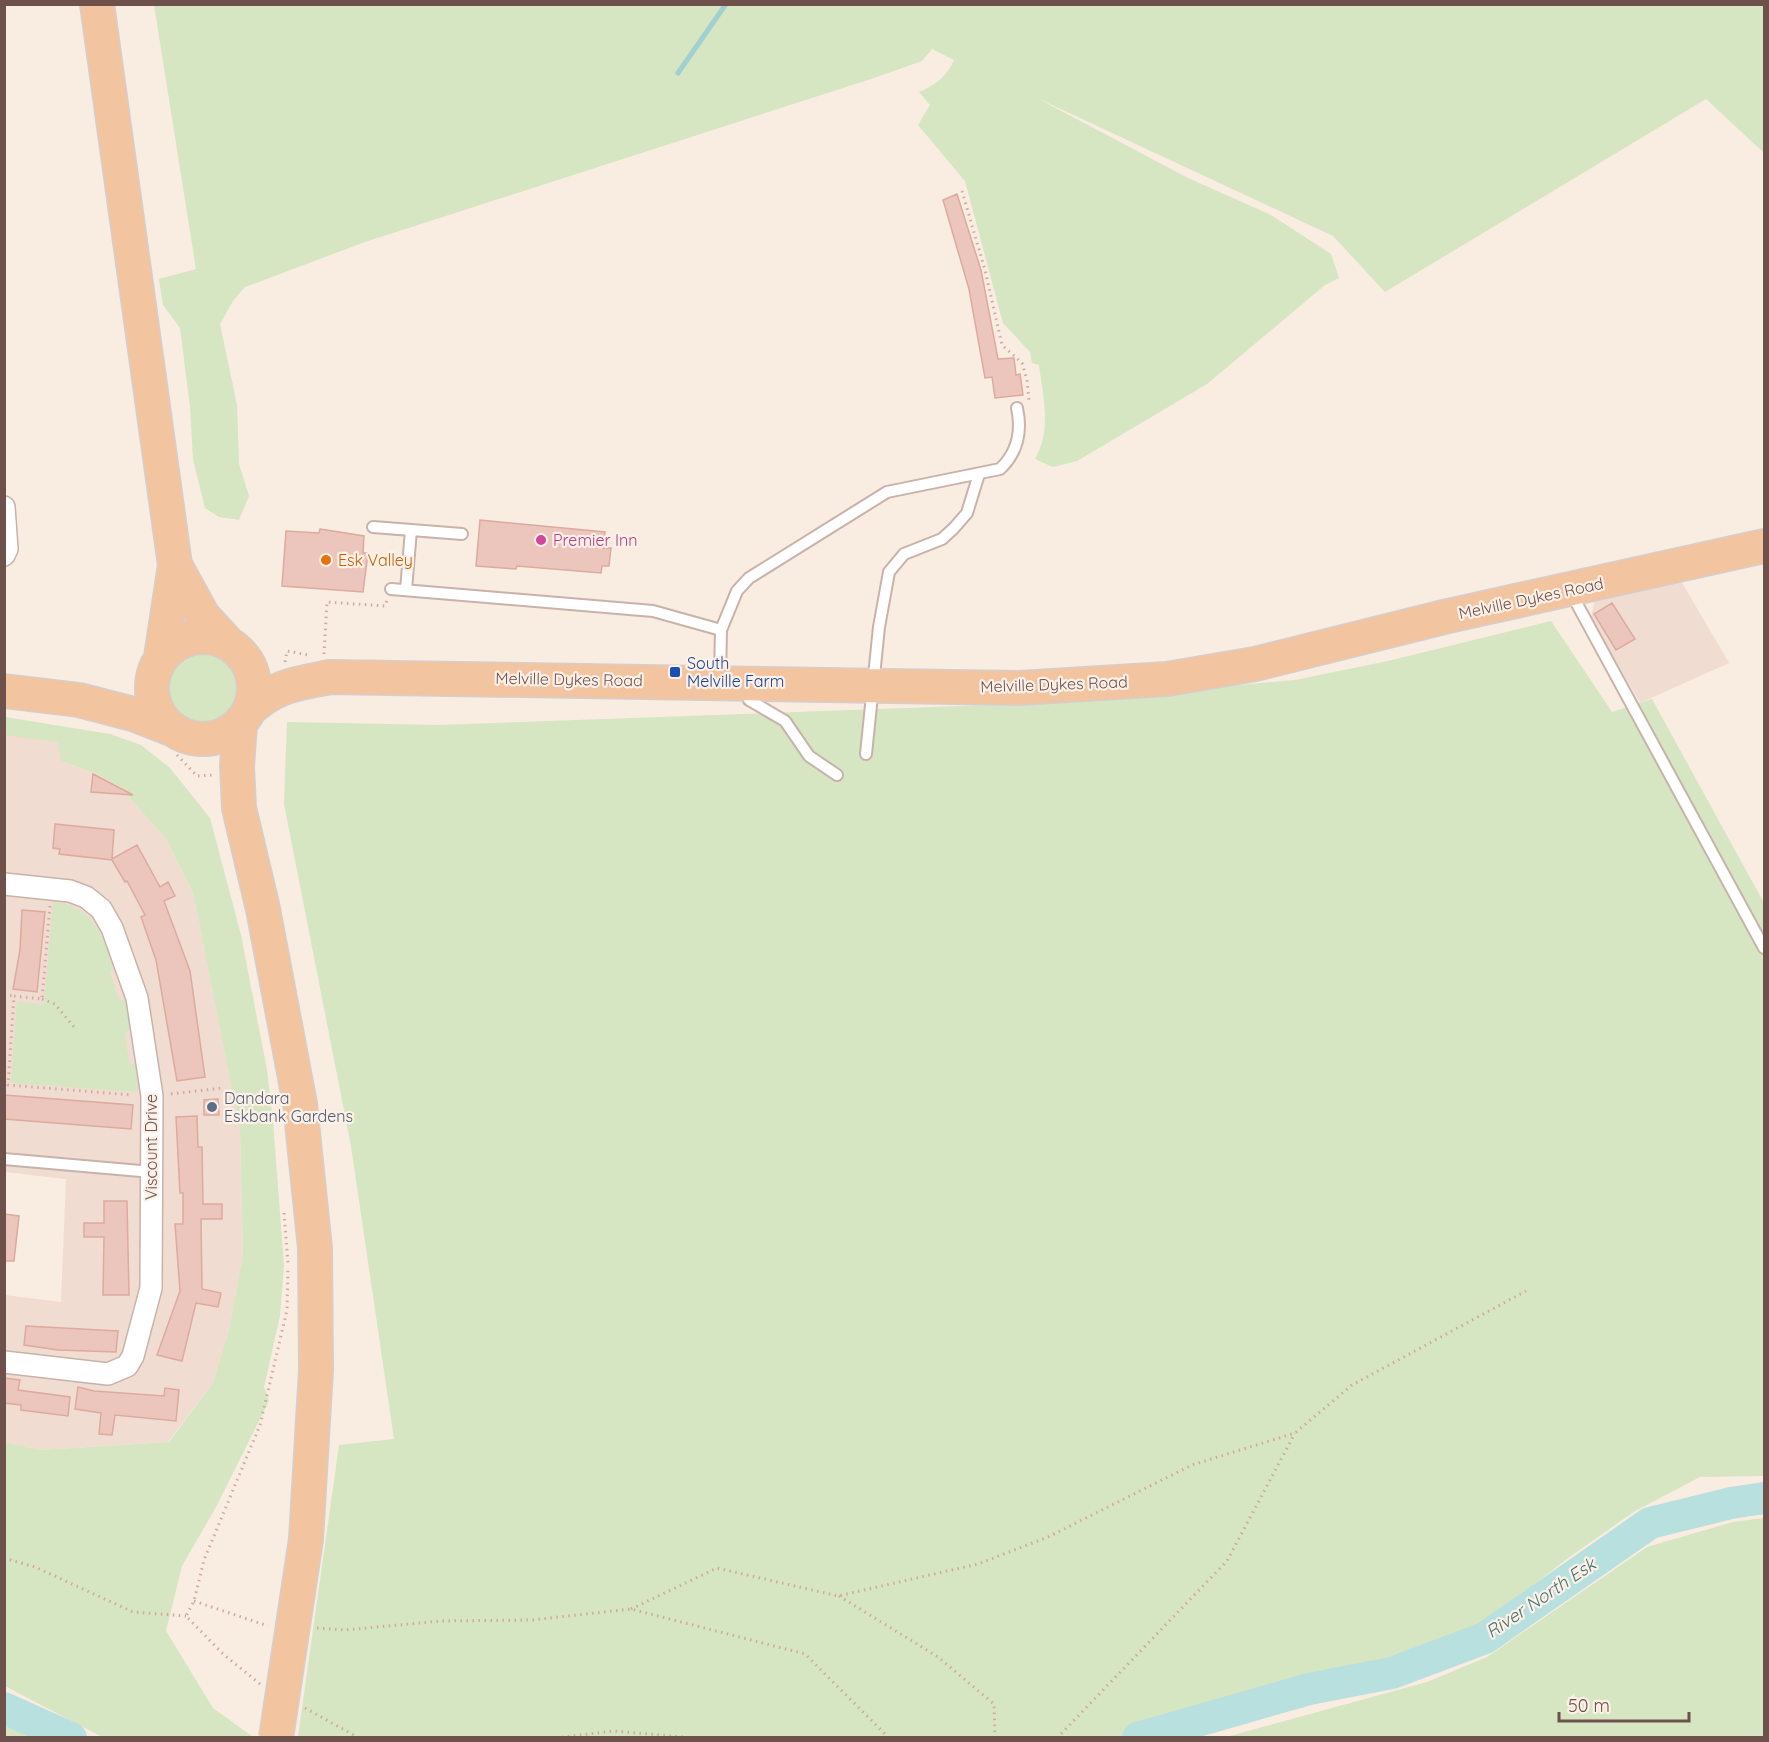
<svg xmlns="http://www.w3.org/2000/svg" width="1769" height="1742" font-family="Quicksand,sans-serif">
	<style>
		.residential { fill: #f0dcd1 }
		.green { fill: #d6e5c2 }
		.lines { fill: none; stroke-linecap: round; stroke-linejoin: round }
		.stream { stroke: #a0d1d0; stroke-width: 5 }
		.river { stroke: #b8e0df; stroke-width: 32 }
		.building { fill: #ecc6bc; stroke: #ddaa9e; stroke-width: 1.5 }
		.lane-casing { stroke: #c8b2aa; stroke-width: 14 }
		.street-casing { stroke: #c8b2aa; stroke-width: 24 }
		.primary-casing { stroke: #d6cecd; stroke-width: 36 }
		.path { stroke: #d0aaa0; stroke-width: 3; stroke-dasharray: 1.5 4.5; stroke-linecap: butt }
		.lane { stroke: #fff; stroke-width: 10 }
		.street { stroke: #fff; stroke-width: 21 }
		.primary { stroke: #f2c49f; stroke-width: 33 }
		.primary-bridge-casing { stroke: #d6cecd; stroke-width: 36; stroke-linecap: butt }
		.primary-bridge { stroke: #f2c49f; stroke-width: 33 }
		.hotel-dot { fill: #d1479c; stroke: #fdf0e7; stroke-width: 2 }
		.food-dot { fill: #e8710a; stroke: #fdf0e7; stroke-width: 2 }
		.transit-dot { fill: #1a4fb4; stroke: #fdf0e7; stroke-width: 2 }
		.service-dot { fill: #5c6f8a; stroke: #fdf0e7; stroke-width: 2 }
		.labels { text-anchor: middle; stroke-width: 4.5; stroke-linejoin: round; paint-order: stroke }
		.hotel-label { font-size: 16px; fill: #b23c85; stroke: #fdf0e7; text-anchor: start }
		.food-label { font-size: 16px; fill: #c56008; stroke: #fdf0e7; text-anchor: start }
		.street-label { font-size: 16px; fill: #6e514b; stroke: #fdf0e7 }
		.transit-label { font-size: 16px; fill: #164399; stroke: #fdf0e7; text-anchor: start }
		.service-label { font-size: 16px; fill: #4e5e75; stroke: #fdf0e7; text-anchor: start }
		.water-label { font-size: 18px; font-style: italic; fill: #417272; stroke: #fdf0e7 }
	</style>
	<rect width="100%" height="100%" fill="#f9ece1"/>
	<path class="residential" d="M1681 581 1729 663 1640 703 1591 618 1595 599Z
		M5 729 64 736 61 761 95 773 119 786 166 839 193 893 240 1130 243 1254 229 1329 213 1383 168 1442 40 1450 5 1442V1295L61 1302 66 1179 5 1172Z"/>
	<path class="green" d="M154 5H1764V153L1706 99 1385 292 1333 236 1035 97 1188 178 1271 215 1331 254 1339 278 1325 285 1207 384 1077 461 1053 467 1035 459C1052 430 1043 397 1039 365L1032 363 1030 352 1003 323 965 181 918 125 930 105 919 92C936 85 947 76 954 60L932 49 922 61 871 79 365 242 245 287 233 301 220 324 237 405 239 464 249 496 239 520 219 517 205 508 193 459 190 407 180 328 163 305 159 279 196 269Z
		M1551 621 1612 712 1652 699 1764 903V1476L1700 1477 1635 1511 1568 1558 1474 1631 1395 1662 1236 1697 1133 1729 1124 1737H298L339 1445 394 1439 351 1146 284 804 287 722 438 725 1015 704 1295 680 1388 661Z
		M164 688a37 37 0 1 1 74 0a37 37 0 1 1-74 0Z
		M5 717 110 734 141 745 170 768 210 818 241 935 267 1070 273 1122 284 1265 280 1316 264 1387 269 1401 216 1507 182 1566 166 1631 213 1708 253 1737H102L5 1686V1442L40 1450 169 1442 213 1383 229 1329 243 1254 240 1130 193 893 166 839 119 786 95 773 61 761 58 742 5 735Z
		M53 901C95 909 98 930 114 965L110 973 119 999 126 1001 130 1029 125 1035 129 1062 136 1066 138 1092 11 1083 17 1002 44 1004Z
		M1764 1518V1737H1226L1427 1682 1487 1657 1647 1547 1733 1522Z
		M4 1722H5L38 1737H5Z"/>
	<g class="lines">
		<path class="stream" d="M678 73 726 4"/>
		<path class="river" d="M4 1708 71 1738
			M1138 1738 1309 1689 1392 1673 1485 1638 1650 1523 1731 1503 1764 1498"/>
	</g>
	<path class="building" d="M957 194 981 270 998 359 1014 358 1016 375 1020 374 1023 395 995 398 992 377 985 378 969 289 943 200Z
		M480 520 605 532 603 548H611L609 566H602L601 573 517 566 516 569 476 566Z
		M320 529 364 536 363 553H368L363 592 282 586 286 531 319 533Z
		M1612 603 1635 639 1616 650 1594 614Z
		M93 774 133 795 91 792Z
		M55 824 114 830 112 859 137 845 160 887 168 882 175 896 164 901 190 971 205 1077 177 1081 156 960 141 917 145 915 127 881 125 882 112 860 59 854 60 849 53 848Z
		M22 910 45 912 37 992 13 989 20 950Z
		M4 1095 133 1105 131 1129 4 1119Z
		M218 1099 219 1115H204V1100Z
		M197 1116 198 1147H202L203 1204H222V1219H201L202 1289 221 1293 218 1307 196 1303 182 1361 157 1355 180 1291 175 1224H183V1193H180L176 1117Z
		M104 1201H127L129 1295H103L104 1237H84V1223H104Z
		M4 1214 19 1216 14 1261H4Z
		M26 1326 118 1331 116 1352 58 1350 24 1345Z
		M4 1378 20 1380 18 1390 70 1397 68 1416 21 1410V1405L4 1403Z
		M78 1387 94 1391 164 1396 165 1388 179 1390 176 1421 115 1415 112 1435 99 1434 101 1413 75 1409Z"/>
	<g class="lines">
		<g class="lane-casing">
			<path id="lane" d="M373 527 462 534
				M391 589 653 611 721 630 720 679
				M406 590 411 530
				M1571 593 1764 948
				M721 630 737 591 749 578 887 492 1000 469C1018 452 1022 431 1017 408
				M750 686 749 700 785 721 809 756 837 775
				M866 754 879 627 889 572 904 554 942 539 954 528 967 513 979 474
				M4 1159 152 1172"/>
		</g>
		<g class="street-casing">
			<path id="street" d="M4 507 7 549 4 555
				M4 884 70 891 86 897 101 909 112 928 137 998 152 1096 151 1288 133 1356 127 1366 108 1374 4 1362"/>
		</g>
		<g class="primary-casing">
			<path id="primary" d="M97 4 175 565 161 657
				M175 565 203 616 226 641
				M152 688a51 51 0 1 1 102 0a51 51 0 1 1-102 0Z
				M4 691 79 700 133 714 174 730
				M250 709C277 685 296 684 330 677L1019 688 1167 679 1255 664 1448 616 1764 546
				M240 724 237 766 239 808 263 909 300 1104 315 1248 316 1370 306 1539"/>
		</g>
		<path class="path" d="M962 191 985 270 1002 345 1022 363 1027 380 1029 401
			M324 654 327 602 385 606 387 600
			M285 662 287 651 308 655
			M177 755 197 776 212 775
			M50 906 42 999 14 996 8 1085 132 1095
			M4 995 14 996
			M42 999 55 1004 74 1027
			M171 1094 223 1088
			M284 1213 288 1263
			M4 1558 35 1567 133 1612 186 1616
			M839 1596 938 1657 994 1704 995 1738
			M194 1601 268 1626
			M631 1609 717 1568 838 1596 978 1564 1048 1537 1192 1465 1295 1433 1352 1385 1526 1291
			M317 1628 345 1630 441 1621 532 1620 631 1609 805 1654 889 1738
			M260 1684 223 1654 186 1616 194 1601 204 1560 260 1425 287 1310 288 1270
			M305 1708 359 1738
			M556 1738 613 1731 696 1738
			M1057 1738 1227 1561 1295 1433"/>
		<use href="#lane" class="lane"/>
		<use href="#street" class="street"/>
		<use href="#primary" class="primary"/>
		<g class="primary-bridge-casing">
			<path id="primary-bridge" d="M276 1738 306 1539"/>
		</g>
		<use href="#primary-bridge" class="primary-bridge"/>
	</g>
	<circle class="hotel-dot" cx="541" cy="540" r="6"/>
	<circle class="food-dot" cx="326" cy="560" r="6"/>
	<rect class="transit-dot" x="669" y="666" width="12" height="12" rx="3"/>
	<circle class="service-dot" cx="212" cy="1107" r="6"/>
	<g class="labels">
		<g class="hotel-label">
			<text x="553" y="546">Premier Inn</text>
		</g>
		<g class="food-label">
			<text x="338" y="566">Esk Valley</text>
		</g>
		<g class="street-label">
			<text transform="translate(1531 598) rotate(-12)" y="6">Melville Dykes Road</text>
			<text transform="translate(569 679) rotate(1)" y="6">Melville Dykes Road</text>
			<text transform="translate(1054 684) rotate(-2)" y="6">Melville Dykes Road</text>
			<text transform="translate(151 1147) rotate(-90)" y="6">Viscount Drive</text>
		</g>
		<g class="transit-label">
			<text x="687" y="669">South<tspan x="687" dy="18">Melville Farm</tspan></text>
		</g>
		<g class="service-label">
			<text x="224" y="1104">Dandara<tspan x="224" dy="18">Eskbank Gardens</tspan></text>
		</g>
		<g class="water-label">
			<text transform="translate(1541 1598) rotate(-34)" y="6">River North Esk</text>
		</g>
	</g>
	<rect width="1769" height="1742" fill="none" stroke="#6e514b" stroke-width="12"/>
	<path d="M1559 1712v9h130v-9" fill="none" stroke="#6e514b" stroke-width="3"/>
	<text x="1568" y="1712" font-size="18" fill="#6e514b" stroke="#fdf0e7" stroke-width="4.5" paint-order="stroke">50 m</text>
</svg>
